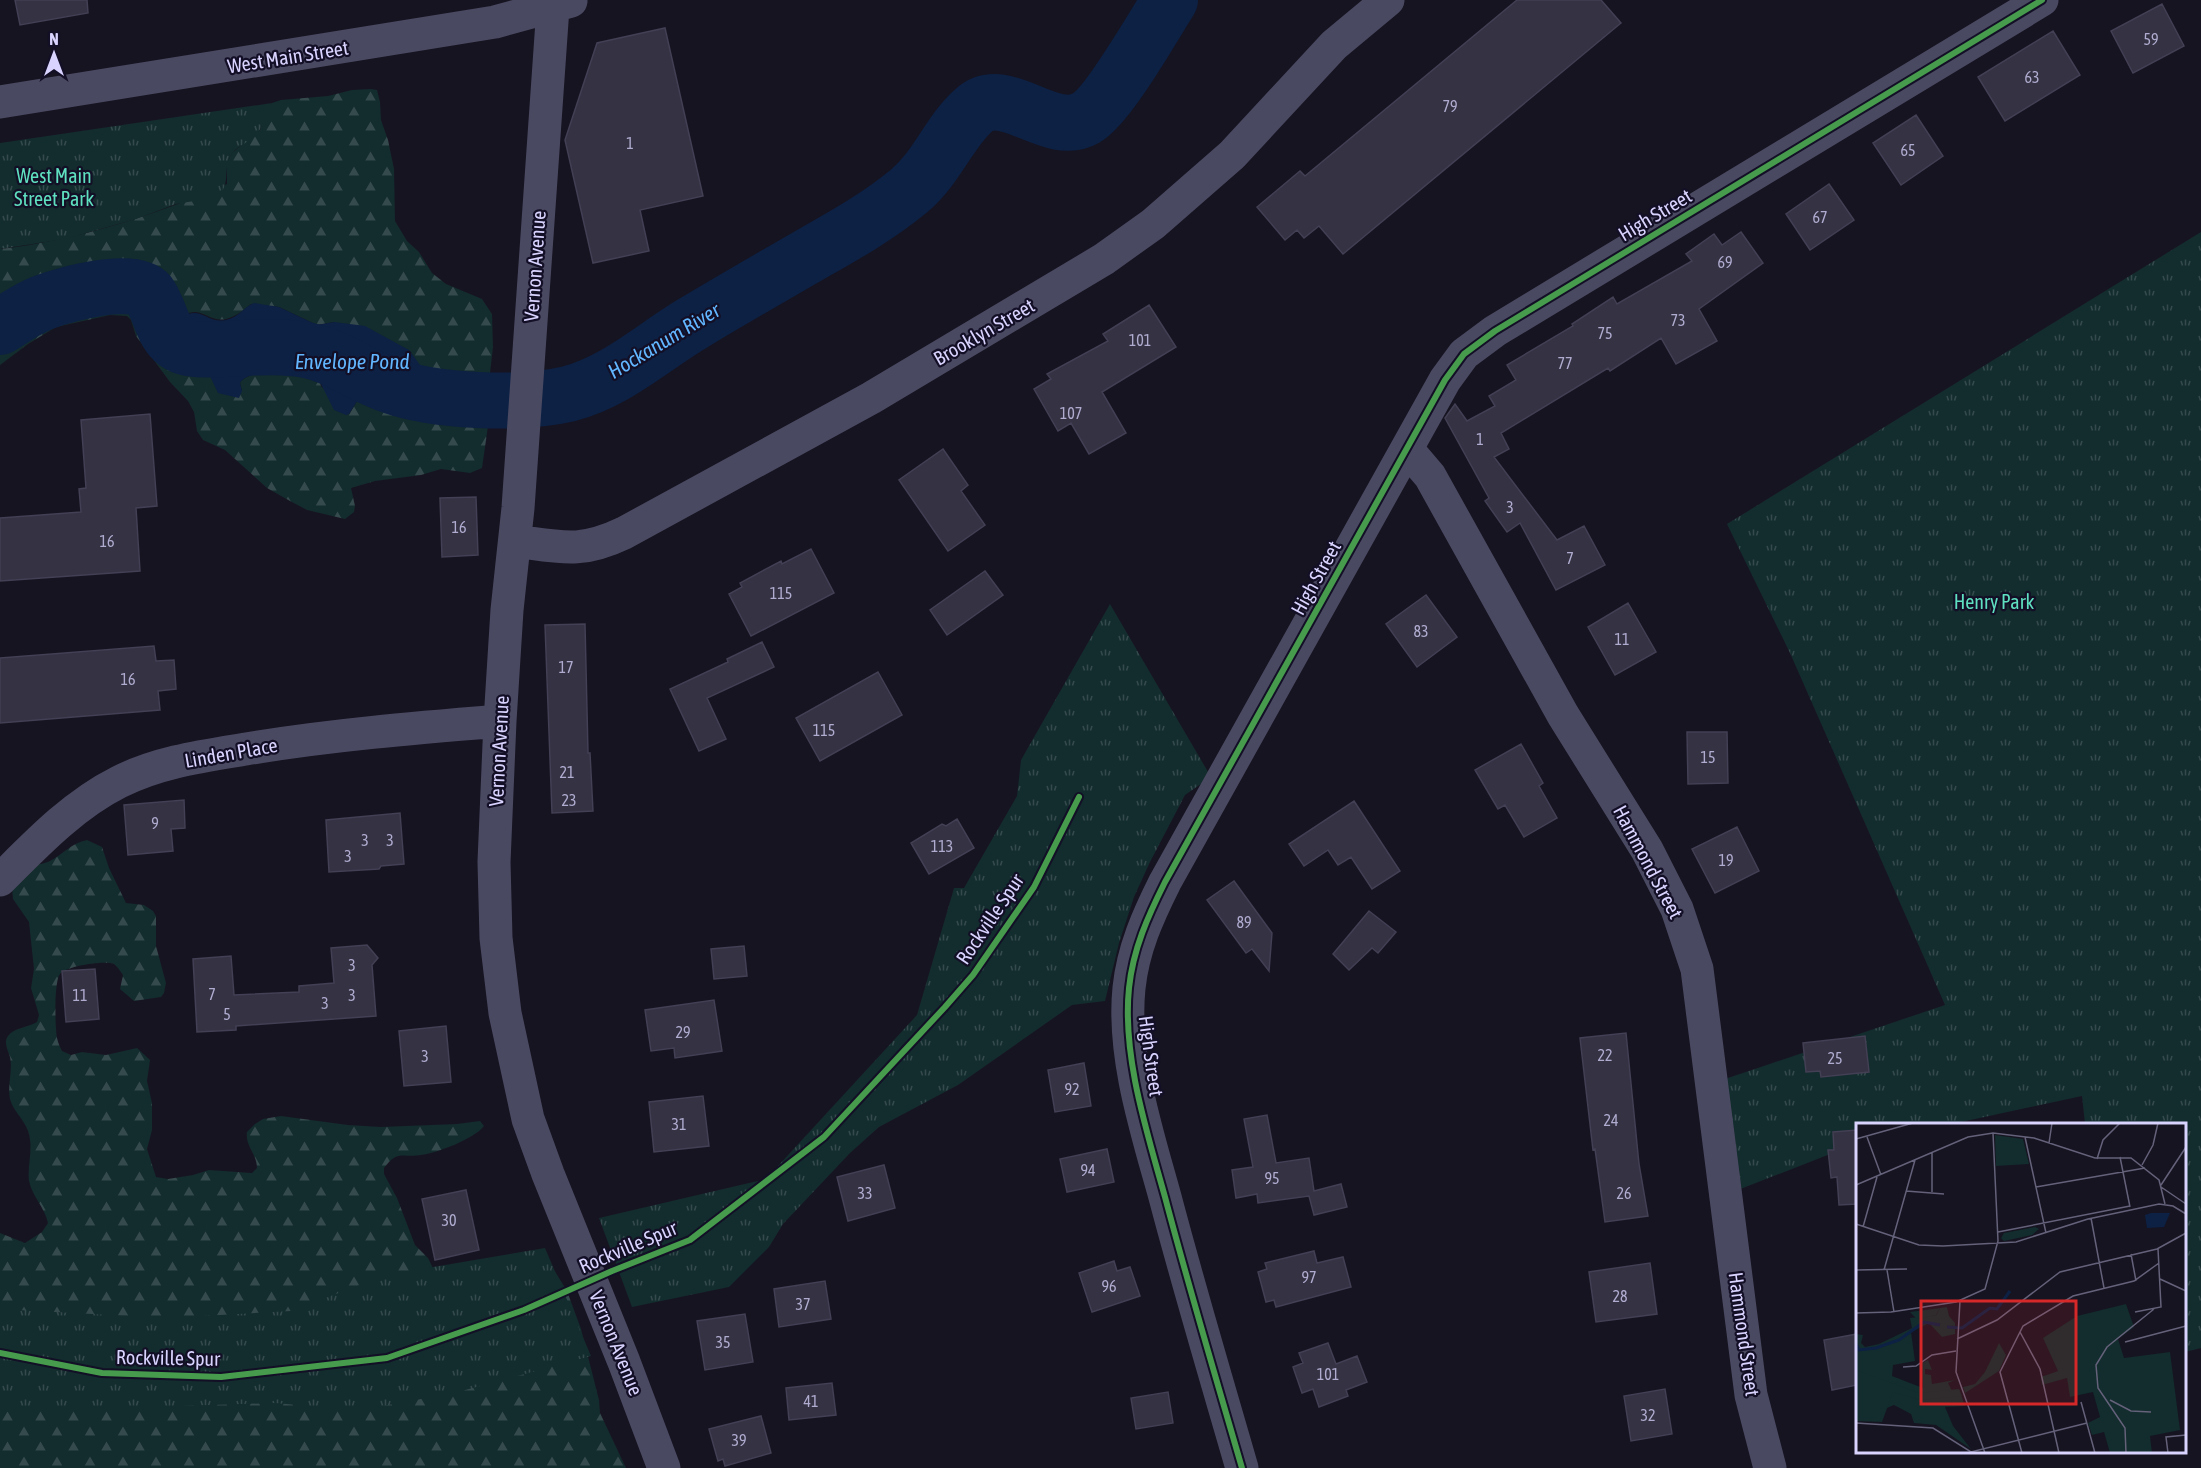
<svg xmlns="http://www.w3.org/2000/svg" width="2201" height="1468" font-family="'Asap Condensed',sans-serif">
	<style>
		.forest { fill: url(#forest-firs); fill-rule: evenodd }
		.park { fill: url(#park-tufts) }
		.water { fill: #0d2144 }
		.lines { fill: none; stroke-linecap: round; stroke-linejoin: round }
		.river { stroke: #0d2144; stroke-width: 56 }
		.building { fill: #343243; stroke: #433f54; stroke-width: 1.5 }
		.minor { stroke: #4a4962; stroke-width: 33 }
		.cycleway-casing { stroke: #130f26; stroke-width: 10 }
		.cycleway { stroke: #469c4c; stroke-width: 6 }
		.labels { text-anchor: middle; stroke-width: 4.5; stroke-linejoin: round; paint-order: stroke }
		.number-label { font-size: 16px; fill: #b0acd0 }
		.street-label { font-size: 20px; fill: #d9d4ff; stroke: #130f26 }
		.park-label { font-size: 20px; fill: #5fe0c0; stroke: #130f26 }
		.water-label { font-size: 21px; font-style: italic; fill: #62b6ff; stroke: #130f26 }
		.inset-river { fill: none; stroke: #0d2144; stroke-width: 3 }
		.inset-road { fill: none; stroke: #64617a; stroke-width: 1.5 }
		.view { fill: #d62828; fill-opacity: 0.15; stroke: #d62828; stroke-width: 3 }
		.inset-edge { fill: none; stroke: #d9d4ff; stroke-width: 3 }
	</style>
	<defs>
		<pattern id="forest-firs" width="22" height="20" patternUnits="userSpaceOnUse" patternTransform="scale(1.5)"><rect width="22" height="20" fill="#132c2d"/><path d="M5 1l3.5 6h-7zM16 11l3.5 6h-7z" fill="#354a4c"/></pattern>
		<pattern id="park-tufts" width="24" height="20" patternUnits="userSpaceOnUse" patternTransform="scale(1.5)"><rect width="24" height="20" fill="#132c2d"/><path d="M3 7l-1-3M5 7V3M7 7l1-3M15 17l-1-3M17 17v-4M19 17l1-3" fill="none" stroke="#354a4c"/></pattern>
	</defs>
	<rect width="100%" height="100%" fill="#161421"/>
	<path class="forest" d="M371 89 377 90 380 102 381 120 388 140 394 169 395 221 407 241 419 252 432 273 446 284 482 299 492 314 493 347 490 373 489 419 482 468 470 473 441 469 421 475 375 481 351 488 355 506 354 512 345 519 307 510 290 501 267 488 225 450 203 440 197 431 194 412 188 401 170 382 136 336 131 320 127 316 110 315 56 327 28 344 0 365V249C79 240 155 215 227 184V163L232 153 260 130 267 110 272 103 281 100 328 96 352 90ZM251 304 279 307 317 325 334 322 419 392 359 398 349 414 321 386 318 378 307 368C292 369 247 370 240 383L242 391 182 316C209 300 210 340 251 304Z
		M87 840 102 847 109 868 126 903 144 905 153 911 156 916V946L166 983 164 993 161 997 134 1001 120 989 123 975C120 971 118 967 114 964 105 960 66 966 60 974 54 981 55 1027 57 1038 58 1043 60 1047 62 1051L71 1055 82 1052 106 1055 137 1048 150 1060 147 1081 152 1103V1130L147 1149 156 1177 168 1179 193 1175 209 1170 252 1173 257 1168C257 1154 245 1146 247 1132L255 1124 263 1119 281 1116 348 1125 381 1127 457 1124 480 1121 484 1126C474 1139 437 1153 421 1155 402 1158 398 1149 384 1168V1174L397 1198 415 1245 428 1258 437 1276 544 1249 551 1265 567 1291 581 1329 599 1400 600 1413 626 1468H0V1233L25 1243 42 1232 48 1223C45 1208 32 1196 29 1181 27 1165 34 1148 28 1131 24 1119 13 1111 10 1099 7 1085 13 1071 10 1057 8 1050 3 1043 8 1036 13 1028 29 1027 37 1022L39 1015 31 988 34 969 29 922 13 899 12 888C17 882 25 871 32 867 37 864 44 864 50 861 63 854 72 843 87 840Z"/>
	<path class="park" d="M272 103C265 113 264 127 255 136 247 144 235 146 230 157 223 172 231 182 218 197L176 204 136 219 65 239 0 249V143Z
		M2201 232V1348L2185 1352 2184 1124H2085L2082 1096 1952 1124H1858L1857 1145 1843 1149 1715 1199 1704 1086 1945 1005 1790 653 1727 524Z
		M1110 604 1211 777 1185 795 1150 862 1134 897 1119 943 1105 1001 1072 1005 958 1085 879 1127 850 1153 783 1224 769 1247 729 1287 632 1307 599 1218 766 1179 917 1015 954 888H964L1017 796 1021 760Z
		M545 1248 591 1356 454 1393 377 1407 331 1408 275 1403 0 1412V1309L166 1318 291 1311 386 1275Z"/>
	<path class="water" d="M254 303 279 307 317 325 334 322 365 326 409 350 420 365 422 377 421 389 416 392 359 398 349 414 346 415 334 410 318 378 307 368C292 369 247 370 240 383L242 391 239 398 218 393 182 316C203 306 207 324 226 320 238 318 244 307 254 303Z"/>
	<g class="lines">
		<path class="river" d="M0 327C14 318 27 309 42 303 63 295 133 275 149 294 163 313 161 341 188 348 199 351 212 349 223 349 250 348 279 345 306 350 337 356 360 375 389 385 435 402 521 405 568 394 616 382 654 346 695 322 735 298 775 275 815 252 847 234 880 215 909 191 937 168 949 132 974 110 1005 82 1050 139 1086 118 1108 106 1154 25 1170 0"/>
	</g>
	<path class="building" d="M15 0H87L88 13 20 25Z
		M1517 0H1601L1621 23 1343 254 1319 226 1304 238 1297 230 1285 240 1257 207 1300 171 1305 176Z
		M2162 4 2184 46 2133 73 2111 31Z
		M665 28 703 196 640 210 649 251 593 263 565 140 597 43Z
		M2053 31 2080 75 2005 121 1978 77Z
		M1916 115 1943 156 1901 185 1873 143Z
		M1829 184 1854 220 1810 250 1786 214Z
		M1741 232 1763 263 1699 309 1717 341 1676 364 1661 338 1610 371 1608 368 1501 433 1509 449 1494 457 1557 540 1584 526 1605 565 1556 590 1520 523 1507 532 1485 501 1489 498 1445 418 1455 404 1467 421 1495 406 1489 396 1516 380 1507 365 1573 326 1572 324 1613 297 1617 304 1692 261 1686 254 1714 234 1722 245Z
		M1149 305 1176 347 1102 392 1126 433 1089 454 1071 423 1058 431 1034 389 1051 379 1047 374 1108 341 1103 334Z
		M150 414 157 506 136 508 140 571 0 581V518L81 512 79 489 86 488 81 420Z
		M943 449 968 485 961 491 985 525 948 551 899 480Z
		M476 497 478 555 442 557 440 498Z
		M811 549 834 593 751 636 729 594 742 587 740 583 781 561 782 564Z
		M985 571 1003 595 947 635 930 610Z
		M1426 595 1457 637 1417 667 1386 624Z
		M1628 603 1656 652 1615 675 1588 627Z
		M585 624 588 753H590L593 811 552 813 545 625Z
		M762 642 774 667 707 698 726 739 699 751 670 689 728 662 727 659Z
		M154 646 156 661 174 660 176 689 158 691 160 710 0 723V658Z
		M878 672 902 715 820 761 796 718Z
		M1687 732H1727L1728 783 1688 784Z
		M1521 744 1543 783 1539 786 1557 818 1524 837 1505 805 1498 809 1475 770Z
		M184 800 185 828 171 829 173 851 128 855 124 805Z
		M1354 801 1400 871 1372 889 1351 857 1338 865 1328 850 1304 866 1289 844Z
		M400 813 404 864 381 866 379 869 329 872 326 820Z
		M957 819 974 848 929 874 911 843 942 824 946 826Z
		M1737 827 1759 871 1715 893 1692 849Z
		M1234 881 1272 933 1269 971 1252 949 1246 953 1207 900Z
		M1369 911 1396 932 1378 953 1372 948 1349 970 1333 954Z
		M367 945 378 958 372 965 376 1016 236 1026V1030L197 1032 193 959 231 956 234 995 299 992V986L334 983 331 948Z
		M744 946 747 976 714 979 711 949Z
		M95 969 99 1019 66 1022 62 971Z
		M714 1000 722 1051 675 1058 674 1048 651 1051 645 1010Z
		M446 1026 451 1082 404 1086 399 1031Z
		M1626 1033 1639 1164 1648 1216 1605 1222 1595 1149 1593 1150 1580 1038Z
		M1865 1036 1869 1072 1821 1077 1820 1071 1806 1072 1803 1043Z
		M1084 1063 1091 1106 1055 1112 1048 1070Z
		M703 1096 709 1146 654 1152 649 1102Z
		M1267 1115 1276 1163 1309 1158 1314 1191 1341 1184 1347 1207 1314 1215 1309 1196 1258 1203 1257 1194 1236 1198 1232 1170 1253 1167 1244 1119Z
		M1857 1130V1204L1839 1205 1837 1177 1831 1178 1828 1150H1834L1833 1132Z
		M1107 1149 1114 1182 1067 1192 1060 1159Z
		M884 1165 895 1208 848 1221 837 1177Z
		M466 1190 479 1250 435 1260 422 1199Z
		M1314 1251 1317 1263 1343 1257 1351 1287 1276 1307 1274 1300 1266 1302 1258 1272 1267 1269 1265 1263Z
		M1114 1261 1117 1271 1130 1267 1140 1296 1092 1312 1079 1273Z
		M1650 1263 1657 1314 1596 1322 1589 1272Z
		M825 1281 831 1319 779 1327 774 1289Z
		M745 1314 753 1362 705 1370 697 1321Z
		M1857 1334V1385L1832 1390 1824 1340Z
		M1328 1343 1336 1364 1357 1356 1367 1382 1346 1390 1348 1396 1319 1407 1313 1389 1302 1393 1293 1367 1303 1363 1299 1353Z
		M832 1383 836 1415 789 1420 786 1388Z
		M1665 1389 1672 1434 1631 1441 1624 1396Z
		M1168 1392 1173 1423 1136 1429 1131 1398Z
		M761 1416 771 1453 725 1466 723 1459 718 1461 709 1429Z"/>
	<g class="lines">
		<path class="minor" d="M553 7 518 508 507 610 500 721 494 862 496 938 505 1013 528 1119 548 1174 624 1362 664 1468
			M0 102 495 22 571 1
			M1407 449 1430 476 1563 715 1647 850 1677 909 1697 969 1751 1395 1770 1468
			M515 541C561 547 580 554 624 533L871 398 1104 259 1153 224 1232 155 1334 45 1388 0
			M0 880C36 844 73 805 119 782 158 762 203 756 246 749 330 735 415 728 500 721
			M1242 1468C1216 1378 1189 1288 1165 1197 1147 1132 1122 1056 1129 988 1133 949 1148 916 1165 882L1445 380 1464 354 1495 331 2042 0"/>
		<g class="cycleway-casing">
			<path id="cycleway" d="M0 1353 102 1373 221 1377 387 1358 524 1310 612 1271 690 1240 824 1137 945 1007 973 975 1034 887 1079 797
				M1242 1468C1216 1378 1189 1288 1165 1197 1147 1132 1122 1056 1129 988 1133 949 1148 916 1165 882L1445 380 1464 354 1495 331 2042 0"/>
		</g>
		<use href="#cycleway" class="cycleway"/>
	</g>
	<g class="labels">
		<g class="number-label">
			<text x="2151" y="45">59</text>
			<text x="2032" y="83">63</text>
			<text x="1450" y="112">79</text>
			<text x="630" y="149">1</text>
			<text x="1908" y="156">65</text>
			<text x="1820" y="223">67</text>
			<text x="1725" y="268">69</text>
			<text x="1678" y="326">73</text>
			<text x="1605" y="339">75</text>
			<text x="1140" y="346">101</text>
			<text x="1565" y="369">77</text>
			<text x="1071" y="419">107</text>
			<text x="1480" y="445">1</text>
			<text x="1510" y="513">3</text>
			<text x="459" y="533">16</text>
			<text x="107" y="547">16</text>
			<text x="1570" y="564">7</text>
			<text x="781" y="599">115</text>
			<text x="1421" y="637">83</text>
			<text x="1622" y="645">11</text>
			<text x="566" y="673">17</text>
			<text x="128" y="685">16</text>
			<text x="824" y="736">115</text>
			<text x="1708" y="763">15</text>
			<text x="567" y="778">21</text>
			<text x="569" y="806">23</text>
			<text x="155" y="829">9</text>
			<text x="365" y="846">3</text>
			<text x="390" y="846">3</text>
			<text x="942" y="852">113</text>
			<text x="348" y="862">3</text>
			<text x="1726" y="866">19</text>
			<text x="1244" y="928">89</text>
			<text x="352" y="971">3</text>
			<text x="212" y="1000">7</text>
			<text x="80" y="1001">11</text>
			<text x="352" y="1001">3</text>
			<text x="325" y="1009">3</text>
			<text x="227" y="1020">5</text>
			<text x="683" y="1038">29</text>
			<text x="1605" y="1061">22</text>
			<text x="425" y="1062">3</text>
			<text x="1835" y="1064">25</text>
			<text x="1072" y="1095">92</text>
			<text x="1611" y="1126">24</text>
			<text x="679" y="1130">31</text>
			<text x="1088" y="1176">94</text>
			<text x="1272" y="1184">95</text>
			<text x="865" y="1199">33</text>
			<text x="1624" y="1199">26</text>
			<text x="449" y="1226">30</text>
			<text x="1309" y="1283">97</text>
			<text x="1109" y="1292">96</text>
			<text x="1620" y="1302">28</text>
			<text x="803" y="1310">37</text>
			<text x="723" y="1348">35</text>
			<text x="1328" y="1380">101</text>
			<text x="811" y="1407">41</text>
			<text x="1648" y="1421">32</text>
			<text x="739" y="1446">39</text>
		</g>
		<g class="street-label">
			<text transform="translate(288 57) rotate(-9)" y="7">West Main Street</text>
			<text transform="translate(1655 215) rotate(-31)" y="7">High Street</text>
			<text transform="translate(535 266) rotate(-86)" y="7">Vernon Avenue</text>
			<text transform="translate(984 332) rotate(-30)" y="7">Brooklyn Street</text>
			<text transform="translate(1316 578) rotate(-61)" y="7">High Street</text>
			<text transform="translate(499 751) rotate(-87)" y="7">Vernon Avenue</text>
			<text transform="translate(231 753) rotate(-10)" y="7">Linden Place</text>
			<text transform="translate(1648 862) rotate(62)" y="7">Hammond Street</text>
			<text transform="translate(990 919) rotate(-56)" y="7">Rockville Spur</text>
			<text transform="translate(1151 1056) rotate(82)" y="7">High Street</text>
			<text transform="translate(628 1247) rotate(-23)" y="7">Rockville Spur</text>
			<text transform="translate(1744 1334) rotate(82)" y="7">Hammond Street</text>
			<text transform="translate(616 1343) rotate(68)" y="7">Vernon Avenue</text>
			<text transform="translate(168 1358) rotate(1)" y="7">Rockville Spur</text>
		</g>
		<g class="park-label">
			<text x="54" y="183">West Main<tspan x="54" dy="23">Street Park</tspan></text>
			<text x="1994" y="609">Henry Park</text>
		</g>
		<g class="water-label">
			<text transform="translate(664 341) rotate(-31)" y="7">Hockanum River</text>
			<text x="352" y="369">Envelope Pond</text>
		</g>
	</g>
	<g transform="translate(1856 1123)">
		<rect width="330" height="330" fill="#161421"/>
		<path d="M91 184 93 193 99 200V211L86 214 73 200 55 209 59 238 37 242 36 253 67 265 66 240 72 237 76 247 69 246V251L75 252 76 261 99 257 92 260 96 268 103 266 109 283 89 284 97 303 115 326 80 302 58 300 55 291 38 282 0 298V211L7 212 5 220 9 224 23 221 56 205 54 195 80 192 84 185Z" fill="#132c2d"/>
		<path d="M139 12 167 16 173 41 140 43ZM179 104 183 106 176 112 148 118 145 115 148 110ZM270 181 278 204 262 216 268 235 314 229 324 307 294 313 296 330H254L248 309 236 312 232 300 244 294 237 269 214 274 211 255 186 262 185 254 202 248 187 215 221 193ZM84 185 80 192 61 196 54 189ZM143 220 150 232 143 248 109 270 107 264 119 261 129 249ZM0 247 63 270 103 266 106 273 64 277 37 269 26 299 0 298Z" fill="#132c2d"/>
		<path d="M295 90H314L308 104 291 105 289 92Z" fill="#0d2144"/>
		<path class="inset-river" d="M91 204 106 205 134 185 141 186 154 168M0 221 3 227 20 225 43 217 68 199 84 202"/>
		<path class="inset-road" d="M11 14 25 52M169 14 190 110M0 16 57 0M193 20 196 0M76 29V69M264 34 274 84M241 36 247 17 264 0M286 42 297 22 302 0M0 62 112 14 137 10 178 15 239 35H275L303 57 309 81M305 62 330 24M180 64 289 45M305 64 330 81M50 68 88 71M235 95 248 165M0 101 63 122 87 123 160 119 232 96 303 81 317 83 330 91M7 104 21 54M142 109 274 83M275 131 280 158M0 147 51 146M28 147 59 37M31 147 38 189M304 156 330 168M104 178 100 249 129 330M279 189 305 184 302 126M0 190 35 189 100 179 129 166 142 118 137 10M164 209 184 246 203 330M101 216 141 197 204 149 301 126 330 110M269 219 330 203M47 244 60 243 76 232 100 228M254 277 275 288 295 289M225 279 239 330M0 300 77 305 115 329 231 300M166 330 144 249 167 203 217 173 278 158 303 140M270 330 269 305 242 265 240 242 251 224 298 186M312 330 310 314 330 312"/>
		<path class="view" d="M65 178H220V281H65Z"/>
		<rect width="330" height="330" class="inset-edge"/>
	</g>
	<g transform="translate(54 54)" stroke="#130f26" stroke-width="4.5" paint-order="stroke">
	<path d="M0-4.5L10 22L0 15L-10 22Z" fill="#d9d4ff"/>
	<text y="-9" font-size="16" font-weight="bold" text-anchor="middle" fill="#d9d4ff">N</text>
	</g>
</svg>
